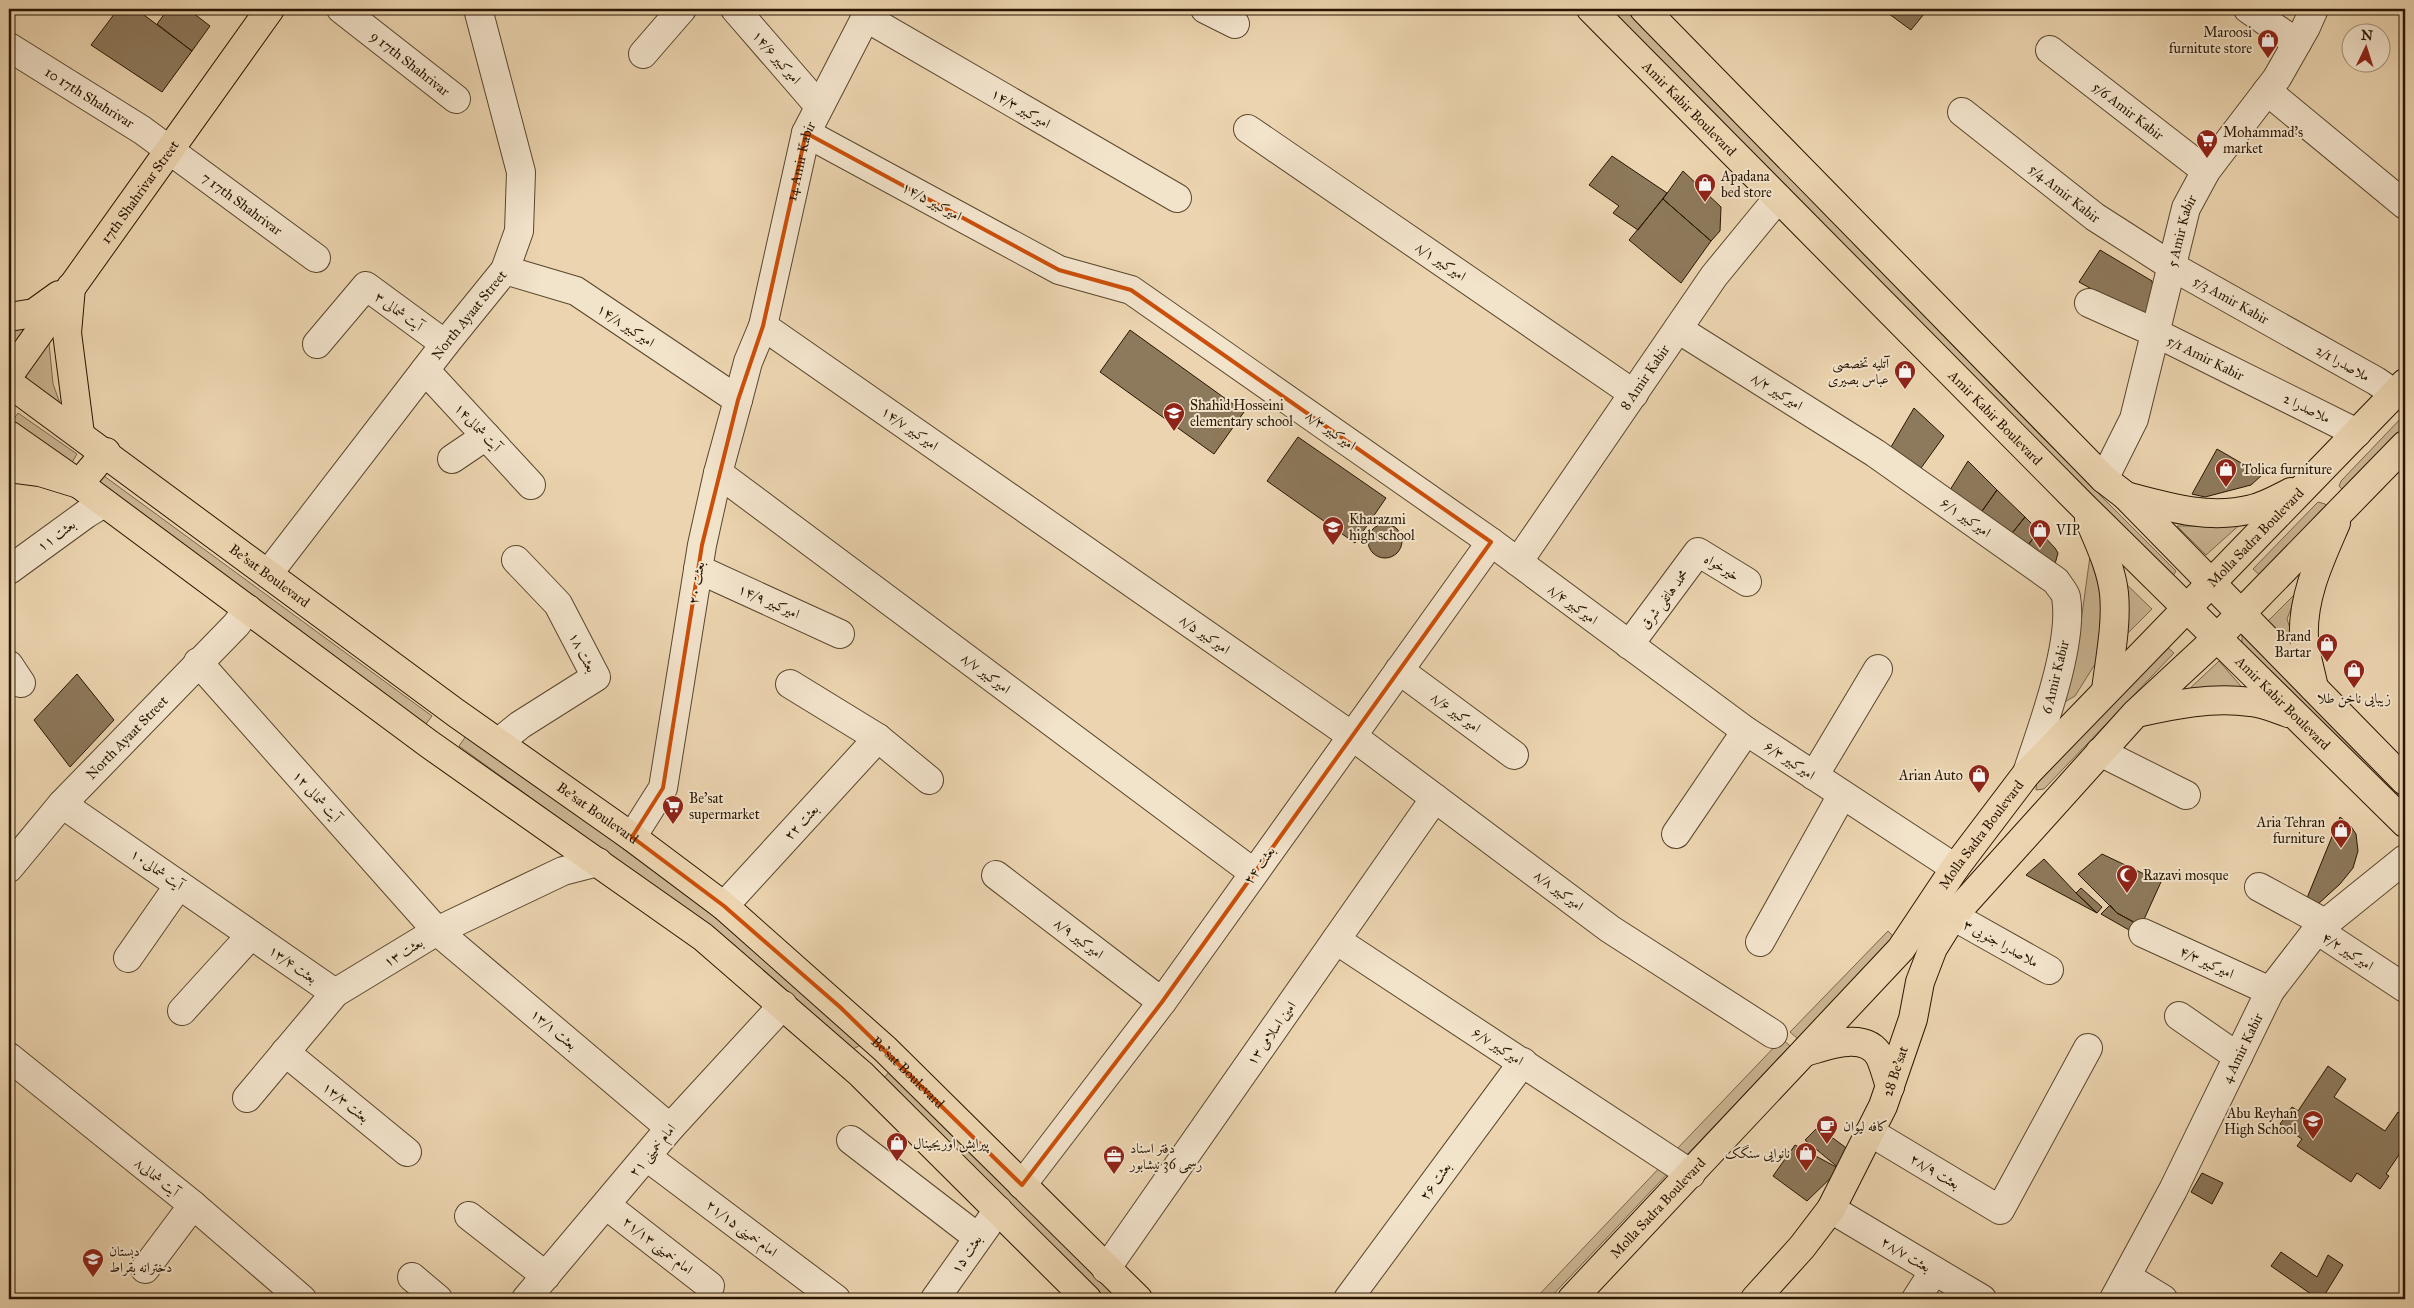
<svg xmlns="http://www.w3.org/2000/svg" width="2414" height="1308" font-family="'IM FELL Great Primer',Amiri,serif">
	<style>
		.green { fill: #cab491; stroke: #796548 }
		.building { fill: #8d795b; stroke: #281600 }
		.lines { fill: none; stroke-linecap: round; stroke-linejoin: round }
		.minor-casing { stroke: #59462c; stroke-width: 30 }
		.major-casing { stroke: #281600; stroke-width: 30 }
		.minor { stroke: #f2e3cb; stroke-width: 28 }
		.major { stroke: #ebd4af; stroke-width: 28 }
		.marked { fill: none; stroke: #cb4f0a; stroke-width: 4; stroke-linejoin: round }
		.labels { text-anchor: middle; stroke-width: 4; stroke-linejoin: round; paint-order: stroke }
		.poi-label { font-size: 14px; fill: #281600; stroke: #f2e3cb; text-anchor: start }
		.street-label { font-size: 14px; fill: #281600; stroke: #f2e3cb }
	</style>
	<rect width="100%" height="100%" fill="#ebd4af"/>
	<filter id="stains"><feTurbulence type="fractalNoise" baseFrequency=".004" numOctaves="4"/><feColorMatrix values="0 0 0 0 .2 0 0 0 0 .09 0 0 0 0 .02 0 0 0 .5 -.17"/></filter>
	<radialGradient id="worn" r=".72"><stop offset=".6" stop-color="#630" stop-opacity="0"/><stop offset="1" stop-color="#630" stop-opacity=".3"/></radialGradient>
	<path class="green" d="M1609 9H1625L2047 442 2176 571 2171 579 1926 328Z
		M32 324 11 351 9 350V331Z
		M49 343 53 384 61 406 28 384 26 376Z
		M18 413 77 454 70 466 10 424Z
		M2405 414V432L2344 491 2339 486 2341 481Z
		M100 473 432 716 426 724 93 483Z
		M2318 502 2325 504 2328 509 2263 578 2253 569Z
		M2244 521 2206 555 2177 526H2211Z
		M2091 549 2101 583 2102 631 2097 661 2075 696 2061 704 2079 636Z
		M2123 581 2152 609 2123 638Z
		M2298 591 2287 619 2298 653 2267 622Z
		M2242 635 2405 801V803L2397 800 2242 645Z
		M2166 646 2174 653 2044 789 2036 790 2037 779Z
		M2219 661 2247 693H2185Z
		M466 736 598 830 748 942 861 1045 851 1050 731 942 459 746Z
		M1888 931 1896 939 1798 1039 1790 1032Z
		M1782 1039 1790 1046 1682 1160 1674 1152Z
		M890 1071 1121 1299H1107L882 1080Z
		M1663 1164 1670 1171 1549 1299H1535Z"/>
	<path class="building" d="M118 9H136L192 51 162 92 91 45Z
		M168 9H188L210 26 192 51 157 24Z
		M1887 9H1928L1911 30 1885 11Z
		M1612 156 1667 193 1638 230 1613 213 1619 206 1589 185Z
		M1683 171 1721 207 1720 231 1711 241 1663 199Z
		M1663 199 1711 241 1681 283 1629 240Z
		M2100 250 2152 281 2154 296 2144 318 2079 282Z
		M1130 330 1244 412 1214 454 1100 372Z
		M1914 408 1944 436 1921 468 1891 447Z
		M1298 437 1386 498 1355 543 1267 481Z
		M2217 449 2262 475 2251 485 2205 497 2192 494Z
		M1968 461 1997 490 1980 514 1950 490Z
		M1997 490 2025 517 2009 537 1980 514Z
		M2025 517 2039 531 2024 550 2009 537Z
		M1368 541a17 17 0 1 1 34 0a17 17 0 1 1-34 0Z
		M2039 531 2055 548 2058 553 2055 564 2024 550Z
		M77 674 114 720 70 767 34 720Z
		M2340 817 2350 825 2356 834 2358 851 2353 868 2340 884 2317 905 2307 898Z
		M2102 854 2161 882 2141 926 2117 913 2078 874Z
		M2044 859 2076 893 2097 913 2026 875Z
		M2081 888 2102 907 2097 913 2076 893Z
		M2110 905 2117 913 2141 926 2136 934 2101 914Z
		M2328 1066 2346 1079 2334 1097 2385 1131 2398 1112 2405 1117V1146L2386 1174 2389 1176 2380 1189 2357 1173 2351 1182 2297 1146 2302 1139 2280 1124 2292 1107 2298 1111Z
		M1818 1127 1849 1150 1840 1169 1805 1140Z
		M1795 1145 1840 1169 1807 1201 1773 1176Z
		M2202 1173 2223 1183 2212 1204 2191 1192Z
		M2281 1252 2317 1277 2328 1255 2343 1265 2322 1299H2318L2271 1266Z"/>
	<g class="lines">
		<g class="minor-casing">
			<g id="minor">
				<path id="s1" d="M341 9 456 99"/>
				<path d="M735 9 819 106"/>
				<path d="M1205 9 1235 24"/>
				<path d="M2248 9 2297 43"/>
				<path d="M865 17 1177 198"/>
				<path id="s2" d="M9 47 142 130 316 258"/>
				<path id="s3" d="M2050 50 2206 171"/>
				<path d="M643 54 682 9"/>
				<path d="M2267 91 2405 205"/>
				<path id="s4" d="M1962 112 2095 217 2173 267 2376 381 2395 394"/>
				<path d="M1248 129 1634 394"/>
				<path d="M806 133 1059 270 1131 290 1491 542 1746 731 1955 868"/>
				<path d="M505 270 576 291 738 400"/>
				<path id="s5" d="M2089 303 2156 333 2357 433"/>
				<path d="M763 326 1352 736 1610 929 1773 1034"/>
				<path d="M1678 329 1875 453 2056 581C2059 586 2065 592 2066 597 2074 643 2042 728 2027 773"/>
				<path d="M317 344 366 286 445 344"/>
				<path d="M425 370 531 485"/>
				<path d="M452 459 486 436"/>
				<path d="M718 473 1254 873"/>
				<path id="s6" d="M2104 479 2134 419 2186 208 2206 171 2277 78 2306 27 2314 9"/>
				<path id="s7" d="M1518 562 1714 276 1778 198"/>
				<path d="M698 569 840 634"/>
				<path d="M9 570 86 514 104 503"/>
				<path id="s8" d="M268 574 445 344 505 270 519 231 521 172 478 9"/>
				<path d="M1629 645 1698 552 1747 582"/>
				<path d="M198 662 437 931 670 1128"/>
				<path d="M9 665 21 683"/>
				<path d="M1399 670 1514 755"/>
				<path d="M790 684 878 738 929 780"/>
				<path d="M499 742 520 725 596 677 558 604 516 560"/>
				<path d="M2100 752 2186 795"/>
				<path d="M1814 776 1878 669"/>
				<path d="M62 804 335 993"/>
				<path d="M1676 834 1746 731"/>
				<path id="s9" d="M632 837 663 788 702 545 718 473 738 400 748 362 763 326 806 133 870 9"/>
				<path id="s10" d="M9 868 62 804 236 625 248 609"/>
				<path d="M996 875 1162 1002"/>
				<path d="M2259 887 2325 923"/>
				<path d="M724 906 878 738"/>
				<path d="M1953 916 2049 970"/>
				<path d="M2317 930 2405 988"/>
				<path d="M2143 933 2270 991"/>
				<path d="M1336 940 1691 1174"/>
				<path d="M1760 942 1842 795"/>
				<path d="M128 958 179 885"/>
				<path d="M182 1011 251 935"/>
				<path d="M2179 1016 2238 1057"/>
				<path d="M285 1052 407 1152"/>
				<path d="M9 1057 193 1205 302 1299"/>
				<path d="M247 1098 335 993 437 931 563 871 598 862"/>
				<path d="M1870 1132 2000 1210 2088 1048"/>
				<path d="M851 1140 977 1237"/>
				<path d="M647 1157 836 1299"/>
				<path d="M1022 1185 1162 1002 1491 542"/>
				<path d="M606 1205 710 1286"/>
				<path d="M1831 1209 1982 1299"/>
				<path d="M469 1216 546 1276"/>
				<path d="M145 1269 193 1205"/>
				<path d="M1106 1269 1435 798"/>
				<path d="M412 1277 438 1299"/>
				<path d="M2127 1277 2163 1299"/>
				<path d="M526 1299 670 1128 783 1005"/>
				<path d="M935 1299 998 1210"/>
				<path d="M1348 1299 1523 1062"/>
				<path d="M1916 1299 1934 1271"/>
				<path id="s11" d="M2114 1299 2173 1190 2270 991 2317 930 2405 859"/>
			</g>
		</g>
		<g class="major-casing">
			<g id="major">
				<path id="s12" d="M1591 9 2083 506 2405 823"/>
				<path d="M1644 9 2104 479 2126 496 2405 781"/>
				<path d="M71 287 67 333 80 434"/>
				<path d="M9 317 34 313 59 295"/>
				<path id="s13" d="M9 375 270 9"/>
				<path id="s14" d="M9 383 456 713 632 837 724 906 885 1049 1138 1299"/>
				<path d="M9 435 79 484 429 744 703 937 861 1074 1087 1299"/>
				<path d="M9 468 40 472 79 484 106 452"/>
				<path d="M2126 496C2167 507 2209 520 2252 509 2265 506 2279 498 2291 492"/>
				<path d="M2089 519C2099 543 2111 567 2114 593 2117 624 2110 658 2106 690"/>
				<path d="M2314 688C2311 672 2305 655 2304 638 2302 597 2320 560 2336 523"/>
				<path d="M2137 713C2175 704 2212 697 2251 702 2264 703 2277 709 2288 713"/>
				<path d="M1805 1052C1827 1046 1866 1030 1880 1057 1884 1066 1887 1077 1890 1087"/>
				<path id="s15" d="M1572 1299 1901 949 1955 868 2027 773 2405 383"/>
				<path id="s16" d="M1755 1299 1802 1247 1831 1209 1883 1106 1913 1019 1920 982 1933 948 1953 916 2135 714 2217 638 2405 445"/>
			</g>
		</g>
		<use href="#minor" class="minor"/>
		<use href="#major" class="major"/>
	</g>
	<path class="marked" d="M806 133 1059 270 1131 290 1491 542 1162 1002 1022 1185 840 1007 724 906 632 837 663 788 702 545 738 400 763 326Z"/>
	<defs>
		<g id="shop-pin" transform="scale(1.125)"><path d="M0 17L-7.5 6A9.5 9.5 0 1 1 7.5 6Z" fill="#8f2418" stroke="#f2e3cb"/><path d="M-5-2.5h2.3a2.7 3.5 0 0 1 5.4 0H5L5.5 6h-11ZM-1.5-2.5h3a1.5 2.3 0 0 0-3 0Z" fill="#fff"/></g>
		<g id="supermarket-pin" transform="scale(1.125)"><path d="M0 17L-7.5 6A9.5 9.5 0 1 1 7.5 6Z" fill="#8f2418" stroke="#f2e3cb"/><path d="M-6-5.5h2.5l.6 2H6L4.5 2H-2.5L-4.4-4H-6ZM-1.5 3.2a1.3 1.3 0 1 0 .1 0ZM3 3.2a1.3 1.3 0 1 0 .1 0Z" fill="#fff"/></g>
		<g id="school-pin" transform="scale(1.125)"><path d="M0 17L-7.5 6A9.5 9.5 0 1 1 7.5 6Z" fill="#8f2418" stroke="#f2e3cb"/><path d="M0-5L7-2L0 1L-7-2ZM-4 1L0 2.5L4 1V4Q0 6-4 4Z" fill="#fff"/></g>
		<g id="mosque-pin" transform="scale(1.125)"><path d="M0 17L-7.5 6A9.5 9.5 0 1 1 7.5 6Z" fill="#8f2418" stroke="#f2e3cb"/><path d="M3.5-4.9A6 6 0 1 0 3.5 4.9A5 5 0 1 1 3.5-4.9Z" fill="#fff"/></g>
		<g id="cafe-pin" transform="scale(1.125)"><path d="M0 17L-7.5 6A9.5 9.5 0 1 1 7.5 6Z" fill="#8f2418" stroke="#f2e3cb"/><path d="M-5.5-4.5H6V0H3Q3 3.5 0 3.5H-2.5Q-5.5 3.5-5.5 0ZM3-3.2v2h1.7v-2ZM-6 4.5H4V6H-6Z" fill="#fff"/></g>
		<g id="office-pin" transform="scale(1.125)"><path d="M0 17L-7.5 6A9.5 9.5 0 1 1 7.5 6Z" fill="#8f2418" stroke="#f2e3cb"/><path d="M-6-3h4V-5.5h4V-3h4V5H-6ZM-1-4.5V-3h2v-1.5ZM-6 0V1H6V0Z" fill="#fff"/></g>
	</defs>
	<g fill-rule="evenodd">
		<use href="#shop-pin" x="2268" y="40"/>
		<use href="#supermarket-pin" x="2207" y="140"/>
		<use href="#shop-pin" x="1705" y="184"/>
		<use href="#shop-pin" x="1905" y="371"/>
		<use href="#school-pin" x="1174" y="413"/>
		<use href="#shop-pin" x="2226" y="469"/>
		<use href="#school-pin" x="1333" y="527"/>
		<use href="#shop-pin" x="2040" y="530"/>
		<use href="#shop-pin" x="2327" y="644"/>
		<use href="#shop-pin" x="2354" y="670"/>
		<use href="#shop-pin" x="1979" y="775"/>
		<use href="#supermarket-pin" x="673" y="806"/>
		<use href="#shop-pin" x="2341" y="830"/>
		<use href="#mosque-pin" x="2127" y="875"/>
		<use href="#school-pin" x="2313" y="1121"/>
		<use href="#cafe-pin" x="1827" y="1126"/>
		<use href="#shop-pin" x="897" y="1143"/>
		<use href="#shop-pin" x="1806" y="1153"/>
		<use href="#office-pin" x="1114" y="1156"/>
		<use href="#school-pin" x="93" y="1259"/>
	</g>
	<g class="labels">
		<g class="poi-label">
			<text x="2252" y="37" text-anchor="end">Maroosi<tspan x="2252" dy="16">furnitute store</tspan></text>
			<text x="2223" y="137">Mohammad's<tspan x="2223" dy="16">market</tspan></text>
			<text x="1721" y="181">Apadana<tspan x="1721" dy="16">bed store</tspan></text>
			<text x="1889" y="368" text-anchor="end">آتلیه تخصصی<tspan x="1889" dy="16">عباس بصیری</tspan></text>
			<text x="1190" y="410">Shahid Hosseini<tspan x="1190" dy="16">elementary school</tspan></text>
			<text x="2242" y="474">Tolica furniture</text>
			<text x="1349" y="524">Kharazmi<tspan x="1349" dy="16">high school</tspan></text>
			<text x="2056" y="535">VIP</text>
			<text x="2311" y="641" text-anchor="end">Brand<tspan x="2311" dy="16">Bartar</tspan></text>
			<text x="2354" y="703" text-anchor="middle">زیبایی ناخن طلا</text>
			<text x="1963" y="780" text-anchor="end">Arian Auto</text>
			<text x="689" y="803">Be'sat<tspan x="689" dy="16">supermarket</tspan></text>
			<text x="2325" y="827" text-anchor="end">Aria Tehran<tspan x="2325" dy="16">furniture</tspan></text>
			<text x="2143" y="880">Razavi mosque</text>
			<text x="2297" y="1118" text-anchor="end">Abu Reyhan<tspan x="2297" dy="16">High School</tspan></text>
			<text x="1843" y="1131">کافه لیوان</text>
			<text x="913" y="1148">پیرایش اوریجینال</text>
			<text x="1130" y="1153">دفتر اسناد<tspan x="1130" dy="16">رسمی 36 نیشابور</tspan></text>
			<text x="1790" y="1158" text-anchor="end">نانوایی سنگک</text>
			<text x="109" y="1256">دبستان<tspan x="109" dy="16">دخترانه بقراط</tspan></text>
		</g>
		<g class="street-label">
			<text transform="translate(777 57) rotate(49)" y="5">امیرکبیر ۱۴/۶</text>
			<text dy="5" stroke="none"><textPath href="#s1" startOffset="88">9 17th Shahrivar</textPath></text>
			<text dy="5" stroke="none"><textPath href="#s2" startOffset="95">10 17th Shahrivar</textPath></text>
			<text transform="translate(1021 108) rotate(30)" y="5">امیرکبیر ۱۴/۳</text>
			<text dy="5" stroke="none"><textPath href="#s12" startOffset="140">Amir Kabir Boulevard</textPath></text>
			<text dy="5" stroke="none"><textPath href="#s3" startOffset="99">5/6 Amir Kabir</textPath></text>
			<text dy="5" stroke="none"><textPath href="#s9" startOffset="701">14 Amir Kabir</textPath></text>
			<text dy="5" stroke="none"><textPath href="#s13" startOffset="225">17th Shahrivar Street</textPath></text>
			<text dy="5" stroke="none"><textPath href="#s4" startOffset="131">5/4 Amir Kabir</textPath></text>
			<text transform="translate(932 201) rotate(29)" y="5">امیرکبیر ۱۴/۵</text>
			<text dy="5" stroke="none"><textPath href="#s2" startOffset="281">7 17th Shahrivar</textPath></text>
			<text dy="5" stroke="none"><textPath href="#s6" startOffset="261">5 Amir Kabir</textPath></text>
			<text transform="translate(1441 261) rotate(34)" y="5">امیرکبیر ۸/۱</text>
			<text dy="5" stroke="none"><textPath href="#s4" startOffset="329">5/3 Amir Kabir</textPath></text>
			<text transform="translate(399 311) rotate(36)" y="5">آیت شمالی ۳</text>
			<text dy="5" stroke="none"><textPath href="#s8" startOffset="328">North Ayaat Street</textPath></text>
			<text transform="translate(626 325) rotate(34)" y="5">امیرکبیر ۱۴/۸</text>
			<text dy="5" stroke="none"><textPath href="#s5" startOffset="129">5/1 Amir Kabir</textPath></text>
			<text transform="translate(2343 363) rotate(29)" y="5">ملاصدرا 2/1</text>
			<text dy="5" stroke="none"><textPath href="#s7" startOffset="224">8 Amir Kabir</textPath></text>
			<text transform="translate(1777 391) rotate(32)" y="5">امیرکبیر ۸/۲</text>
			<text transform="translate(2307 408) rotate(26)" y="5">ملاصدرا 2</text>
			<text dy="5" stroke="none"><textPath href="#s12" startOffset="575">Amir Kabir Boulevard</textPath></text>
			<text transform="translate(478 427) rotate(47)" y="5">آیت شمالی۱۴</text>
			<text transform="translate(910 428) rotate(35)" y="5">امیرکبیر ۱۴/۷</text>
			<text transform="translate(1331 430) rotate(35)" y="5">امیرکبیر ۸/۳</text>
			<text transform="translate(1966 517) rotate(35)" y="5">امیرکبیر ۶/۱</text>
			<text transform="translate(56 535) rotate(-36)" y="5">بعثت ۱۱</text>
			<text dy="5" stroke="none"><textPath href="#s15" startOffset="1025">Molla Sadra Boulevard</textPath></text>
			<text transform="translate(1722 567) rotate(31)" y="5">خیرخواه</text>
			<text dy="5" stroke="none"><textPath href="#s14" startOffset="324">Be'sat Boulevard</textPath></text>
			<text transform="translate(696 583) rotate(-81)" y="5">بعثت ۲۰</text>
			<text transform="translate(1664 599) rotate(-53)" y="5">محمد هاتفی شرق</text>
			<text transform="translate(769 601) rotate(24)" y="5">امیرکبیر ۱۴/۹</text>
			<text transform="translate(1573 604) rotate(36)" y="5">امیرکبیر ۸/۴</text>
			<text transform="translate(1205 634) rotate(35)" y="5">امیرکبیر ۸/۵</text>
			<text transform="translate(583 652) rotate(63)" y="5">بعثت ۱۸</text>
			<text transform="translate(986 673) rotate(37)" y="5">امیرکبیر ۸/۷</text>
			<text transform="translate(2055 677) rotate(-76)" y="5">6 Amir Kabir</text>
			<text dy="5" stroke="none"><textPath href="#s12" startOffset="980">Amir Kabir Boulevard</textPath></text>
			<text transform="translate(1456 712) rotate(36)" y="5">امیرکبیر ۸/۶</text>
			<text dy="5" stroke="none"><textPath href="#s10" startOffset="176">North Ayaat Street</textPath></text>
			<text transform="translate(1790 760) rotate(34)" y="5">امیرکبیر ۶/۳</text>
			<text transform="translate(317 796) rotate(48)" y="5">آیت شمالی ۱۲</text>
			<text dy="5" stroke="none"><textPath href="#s14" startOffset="729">Be'sat Boulevard</textPath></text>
			<text transform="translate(801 822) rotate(-47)" y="5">بعثت ۲۲</text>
			<text dy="5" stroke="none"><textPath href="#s15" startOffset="620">Molla Sadra Boulevard</textPath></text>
			<text transform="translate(1259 865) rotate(-54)" y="5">بعثت ۲۴</text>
			<text transform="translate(157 869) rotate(35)" y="5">آیت شمالی۱۰</text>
			<text transform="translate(1559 890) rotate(37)" y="5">امیرکبیر ۸/۸</text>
			<text transform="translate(1079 938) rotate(37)" y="5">امیرکبیر ۸/۹</text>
			<text transform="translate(2001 943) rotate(29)" y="5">ملاصدرا جنوبی ۳</text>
			<text transform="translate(2348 951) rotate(33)" y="5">امیرکبیر ۴/۲</text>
			<text transform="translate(403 952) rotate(-31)" y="5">بعثت ۱۳</text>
			<text transform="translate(2207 962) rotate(25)" y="5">امیرکبیر ۴/۳</text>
			<text transform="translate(293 964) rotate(35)" y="5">بعثت ۱۳/۴</text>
			<text transform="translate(554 1029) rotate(40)" y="5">بعثت ۱۳/۱</text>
			<text transform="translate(1271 1033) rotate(-55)" y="5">امین اسلامی ۱۳</text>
			<text transform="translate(1498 1046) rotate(33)" y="5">امیرکبیر ۶/۷</text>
			<text dy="5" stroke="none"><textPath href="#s11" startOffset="282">4 Amir Kabir</textPath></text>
			<text dy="5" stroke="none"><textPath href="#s16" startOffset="270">28 Be'sat</textPath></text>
			<text dy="5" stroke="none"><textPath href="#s14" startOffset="1134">Be'sat Boulevard</textPath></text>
			<text transform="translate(346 1102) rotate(39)" y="5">بعثت ۱۳/۳</text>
			<text transform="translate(652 1150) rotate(-50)" y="5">امام خمینی ۲۱</text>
			<text transform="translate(1935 1171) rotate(31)" y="5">بعثت ۲۸/۹</text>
			<text transform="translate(157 1177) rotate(39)" y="5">آیت شمالی۸</text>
			<text transform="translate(1435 1181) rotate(-54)" y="5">بعثت ۲۶</text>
			<text dy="5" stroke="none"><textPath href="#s15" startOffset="125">Molla Sadra Boulevard</textPath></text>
			<text transform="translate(742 1228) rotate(37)" y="5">امام خمینی ۲۱/۱۵</text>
			<text transform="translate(658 1245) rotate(38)" y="5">امام خمینی ۲۱/۱۳</text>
			<text transform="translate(966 1254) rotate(-56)" y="5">بعثت ۱۵</text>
			<text transform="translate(1906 1254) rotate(31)" y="5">بعثت ۲۸/۷</text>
		</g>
	</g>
	<rect width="2414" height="1308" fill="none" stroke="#ebd4af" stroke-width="30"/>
	<rect x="10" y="10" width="2394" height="1288" fill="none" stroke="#281600" stroke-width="2.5"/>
	<rect x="15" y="15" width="2384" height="1278" fill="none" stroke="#281600"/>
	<g transform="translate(2366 48) rotate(4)"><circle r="24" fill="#f2e3cb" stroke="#a1917a"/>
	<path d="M0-4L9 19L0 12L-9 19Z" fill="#8f2418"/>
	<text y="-8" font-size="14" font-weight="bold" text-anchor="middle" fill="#281600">N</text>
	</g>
	<rect width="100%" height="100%" filter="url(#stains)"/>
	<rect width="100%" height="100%" fill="url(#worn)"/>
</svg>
